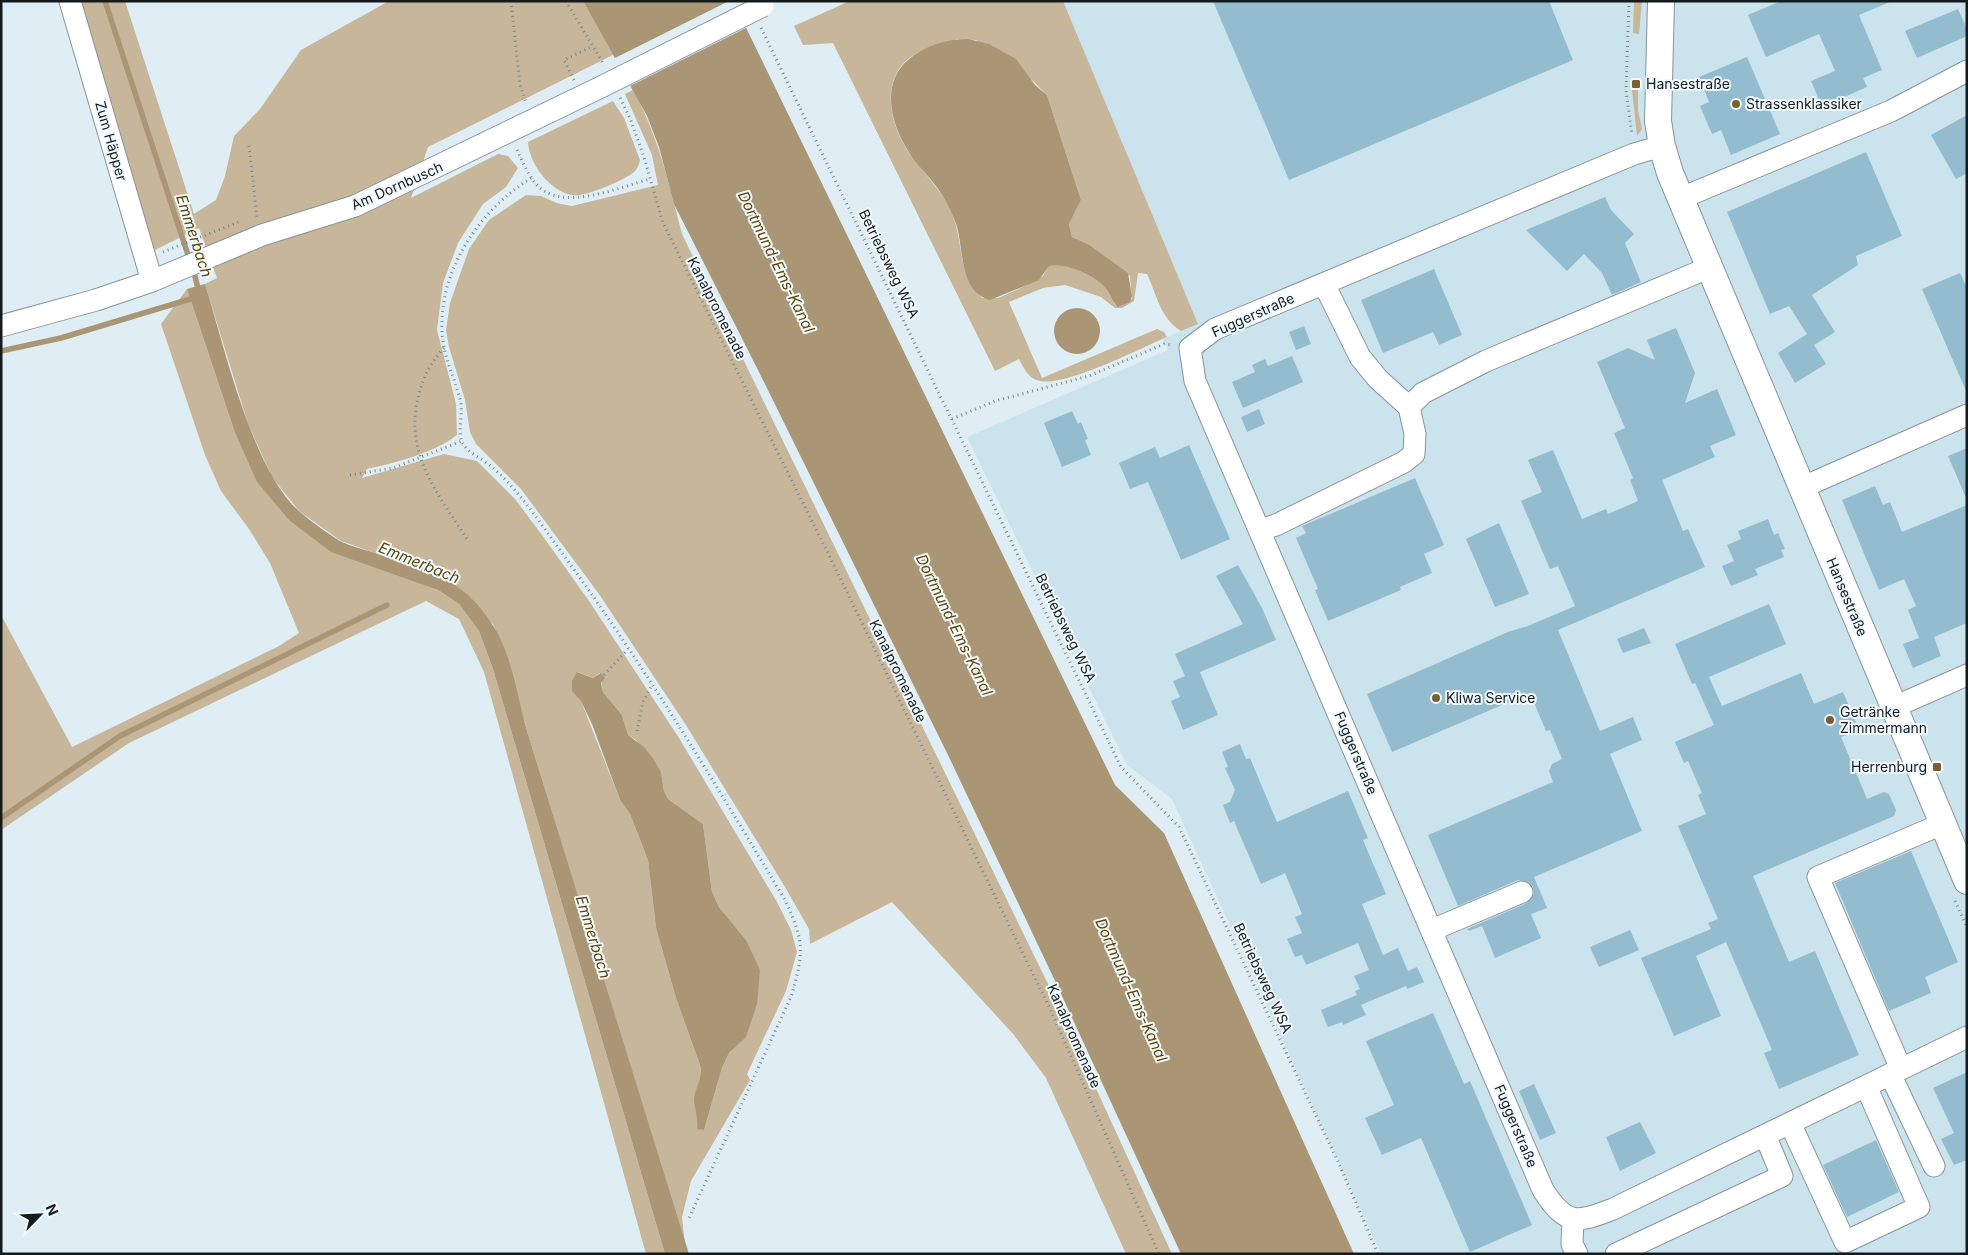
<svg xmlns="http://www.w3.org/2000/svg" width="1968" height="1255" font-family="Inter,sans-serif">
	<style>
		.built { fill: #cbe3ed }
		.green { fill: #c7b69a; fill-rule: evenodd }
		.water { fill: #aa9675 }
		.pier { fill: #deeef4 }
		.lines { fill: none; stroke-linecap: round; stroke-linejoin: round }
		.stream { stroke: #aa9675; stroke-width: 5.5 }
		.building { fill: #93bdcf }
		.minor-casing { stroke: #86949a; stroke-width: 23 }
		.major-casing { stroke: #86949a; stroke-width: 28 }
		.path { stroke: #7c868b; stroke-width: 3; stroke-dasharray: 1 4; stroke-linecap: butt }
		.minor { stroke: #fff; stroke-width: 21 }
		.major { stroke: #fff; stroke-width: 26 }
		.minor-bridge-casing { stroke: #86949a; stroke-width: 23; stroke-linecap: butt }
		.minor-bridge { stroke: #fff; stroke-width: 21 }
		.poi-dot { fill: #785e30; stroke: #f0fafe; stroke-width: 2 }
		.labels { text-anchor: middle; stroke-width: 4; stroke-linejoin: round; paint-order: stroke }
		.poi-label { font-size: 14px; fill: #151a1c; stroke: #f0fafe; text-anchor: start }
		.street-label { font-size: 14px; fill: #151a1c; stroke: #f0fafe }
		.water-label { font-size: 15px; font-style: italic; fill: #604303; stroke: #f0fafe }
	</style>
	<rect width="100%" height="100%" fill="#deeef4"/>
	<path class="built" d="M1063 1H1967V1254H1381L1172 799 1127 765 967 437 1168 350 1163 339 1198 324Z"/>
	<path class="green" d="M80 1H125L194 214 216 200 225 176 234 136 260 109 301 50 389 1H583L613 55 428 147 411 198 498 154 508 156 518 168 506 187 483 204 458 243 443 283 437 330 456 404 457 435C434 453 395 463 367 469L362 478 444 454 477 461 515 499 542 535 589 601 679 738 777 902 791 930 797 952 786 991 747 1074 750 1080 691 1181 682 1217 685 1244 527 731 505 653 493 624 435 574 341 541 299 511 272 477 248 424 205 284 217 278 199 228 153 251ZM578 672 593 678 600 673 603 692 622 715 628 735 636 740 661 772 664 791 668 799 703 824 712 892 719 907 746 940 757 1005 746 1036 729 1053 722 1068 704 1130 697 1128V1088L702 1079 701 1068 676 998 656 928 648 860 630 814 620 800 581 701Z
		M850 1H1063L1198 324 1181 331C1160 318 1157 295 1147 274L1138 273 1134 301 1122 308H1115L1101 297 1065 285 1043 288 1009 302 1042 378 1157 329 1164 332 1167 337C1141 348 1065 387 1040 381 1029 379 1024 369 1019 359L995 371 833 43 803 45 794 26ZM958 39 976 40 1032 80 1047 95 1081 200 1069 224 1072 237 1088 244 1130 276 1132 299 1115 305C1111 299 1109 292 1105 287 1092 275 1067 262 1049 265L1043 276 1023 287 998 298H982C977 292 970 286 968 279 959 257 961 232 950 209 940 189 925 174 912 157 893 132 880 90 903 64 917 49 939 44 958 39Z
		M1634 1H1642L1639 34 1633 33Z
		M633 90C658 135 669 184 682 234L1048 984 1172 1254H1126L1046 1078 1014 1035 892 902 810 944 809 929 785 887 686 725 599 594 521 489 476 444 470 432 465 400 449 347 446 330 450 303 469 249 489 220 526 195 541 196 557 203 572 206 658 185 652 155 625 94Z
		M1632 90H1638V110L1642 129 1637 136Z
		M613 101 624 118 640 160C639 164 638 168 635 171 626 180 584 198 571 195 549 190 529 163 528 142Z
		M187 289 234 430 289 520 390 572 438 590 459 604 479 631 493 669 665 1254H646L484 672 459 619 426 601 129 743 1 830V615L72 747 279 646 299 633 270 563 249 529 221 491 205 455 161 324Z"/>
	<path class="water" d="M583 1H733L1115 785 1164 833 1354 1254H1181L1056 983 948 755 758 370 674 204 659 147 647 116Z
		M968 39 989 44 1016 59 1035 85 1047 95 1081 200 1069 224 1072 237 1088 244 1128 273 1132 296 1130 302 1118 307C1112 302 1111 296 1107 290 1097 276 1065 262 1049 266L1039 280 990 300C957 291 965 246 955 221 949 206 942 193 932 181 925 172 916 164 910 154 892 127 879 85 908 60 924 46 946 39 968 39Z
		M205 284C224 345 252 471 300 512 312 522 327 533 340 541 350 546 362 549 372 552 423 570 461 575 492 624 512 654 517 696 527 731L689 1254H665L493 669 479 631 459 604 438 590 331 552 289 520 257 482 234 430 187 289Z
		M1054 331a23 23 0 1 1 46 0a23 23 0 1 1-46 0Z
		M577 672 593 678 601 673 605 678 601 683 603 692 622 715 628 735 644 747 652 757 661 772 664 791 668 799 703 824 712 892 719 907 746 940 760 970 757 1005 746 1037 729 1053 722 1068 704 1130 697 1129C698 1117 695 1110 694 1100 694 1090 702 1081 701 1068L676 998 656 928 648 860 630 814 620 800 592 724 581 701 572 691V681Z"/>
	<path class="pier" d="M729 1H736L748 27 628 87 613 59Z"/>
	<g class="lines">
		<path class="stream" d="M105 1 190 261
			M193 269 199 292
			M1 351 61 338 197 297
			M1 818 120 736 387 605"/>
	</g>
	<path class="building" d="M1213 1H1549L1573 60 1289 180Z
		M1781 1H1892L1859 15 1882 70 1863 78 1867 87 1822 107 1811 81 1835 71 1819 34 1766 57 1748 15Z
		M1958 9 1967 29V36L1917 58 1905 31Z
		M1747 57 1780 134 1731 155 1721 130 1712 134 1700 106 1709 102 1699 77Z
		M1967 115V173L1956 179 1931 135Z
		M1866 152 1902 236 1856 256 1858 265 1812 295 1835 332 1814 345 1826 364 1795 383 1778 353 1807 334 1789 306 1770 314 1727 212Z
		M1605 197 1611 210 1634 234 1625 243 1641 282 1612 295 1602 273 1584 254 1567 271 1526 230Z
		M1434 269 1462 335 1439 345 1433 332 1383 353 1361 300Z
		M1960 273 1967 288V393L1922 289Z
		M1304 326 1311 344 1296 350 1289 332Z
		M1676 328 1695 373 1685 403 1717 389 1736 435 1710 446 1715 457 1662 480 1683 531 1688 529 1705 567 1558 630 1600 731 1633 717 1642 740 1610 754 1642 831 1534 877 1547 908 1531 914 1541 938 1495 958 1482 926 1469 931 1467 929 1527 903 1534 894 1533 887 1529 882 1518 880 1458 906 1428 835 1553 782 1549 771 1552 764 1562 759 1550 730 1546 731 1530 693 1392 752 1367 694 1508 632 1528 626 1575 606 1558 566 1550 569 1521 501 1542 492 1528 460 1553 450 1582 519 1606 509 1608 514 1638 501 1630 480 1633 478 1614 433 1625 428 1597 362 1628 348 1655 360 1647 340Z
		M1292 356 1303 382 1243 408 1232 382 1255 372 1252 365 1265 359 1268 366Z
		M1259 409 1265 424 1247 432 1241 417Z
		M1072 411 1078 424 1081 422 1088 439 1085 440 1091 455 1062 467 1044 423Z
		M1189 445 1230 539 1181 560 1148 482 1130 489 1119 463 1155 447 1160 458Z
		M1967 448V500L1948 456Z
		M1415 478 1444 545 1424 554 1432 573 1400 587 1401 590 1328 621 1315 590 1318 589 1296 538 1306 533 1302 526Z
		M1875 486 1883 505 1890 502 1902 532 1967 505V623L1934 637 1941 656 1913 668 1903 644 1919 638 1908 610 1916 606 1904 579 1879 590 1842 500Z
		M1768 519 1774 535 1778 533 1785 549 1781 550 1784 557 1755 569 1758 575 1731 586 1722 566 1734 561 1727 545 1741 539 1738 531Z
		M1499 523 1529 594 1495 607 1466 539Z
		M1238 565 1262 608 1276 640 1200 672 1218 715 1183 730 1171 701 1180 697 1173 681 1185 676 1175 654 1243 624 1216 576Z
		M1769 604 1786 644 1709 677 1722 706 1801 673 1814 704 1843 692 1859 730 1841 737 1867 799 1884 792 1889 794 1896 810 1894 816 1753 876 1789 962 1815 951 1859 1055 1779 1089 1764 1053 1772 1050 1726 942 1696 956 1721 1016 1674 1036 1641 958 1711 929 1708 923 1718 919 1678 826 1706 814 1698 795 1702 793 1688 761 1684 763 1675 742 1714 725 1695 683 1692 684 1675 644Z
		M1644 628 1651 643 1623 653 1617 639Z
		M1240 744 1246 759 1250 758 1277 822 1348 791 1368 838 1363 840 1386 894 1362 904 1383 955 1398 948 1408 971 1417 967 1424 982 1407 989 1406 986 1361 1005 1366 1015 1343 1025 1342 1022 1328 1027 1321 1010 1357 995 1355 991 1360 989 1354 976 1369 970 1358 943 1306 965 1302 955 1295 957 1287 939 1302 933 1295 917 1302 914 1285 873 1261 884 1234 821 1230 823 1223 805 1230 802 1235 790 1225 768 1228 767 1222 752Z
		M1911 851 1958 962 1925 977 1931 993 1889 1011 1835 883Z
		M1630 930 1639 950 1599 967 1590 947Z
		M1433 1013 1464 1084 1470 1081 1532 1225 1470 1252 1421 1138 1382 1155 1365 1118 1394 1105 1366 1041Z
		M1967 1072V1160L1954 1165 1941 1139 1954 1133 1933 1088Z
		M1534 1084 1556 1133 1540 1140 1519 1091Z
		M1640 1122 1656 1153 1620 1171 1606 1137Z
		M1876 1140 1899 1192 1847 1217 1823 1165Z"/>
	<g class="lines">
		<g class="minor-casing">
			<path id="minor" d="M70 1 152 281
				M1662 146 1634 154 1215 329 1190 348 1195 381 1543 1190C1566 1226 1577 1223 1613 1209L1967 1037
				M1679 199 1891 111 1967 71
				M1324 284 1360 357 1378 379 1409 407
				M1 326 96 300 152 281 262 235 355 206 601 87
				M1801 488 1967 415
				M1260 530 1276 525 1404 462 1414 454 1415 434 1409 407 1423 393 1486 361 1708 268
				M1894 707 1967 675
				M1432 930 1522 892
				M1901 1069 1818 877 1942 824
				M1890 1074 1934 1166
				M1790 1123 1845 1242 1919 1207 1866 1086
				M1573 1219 1572 1244 1577 1254
				M1616 1254 1782 1176 1765 1135"/>
		</g>
		<g class="major-casing">
			<path id="major" d="M1661 1 1658 121 1662 146 1670 173 1967 881"/>
		</g>
		<path class="path" d="M511 1 520 85 526 102
			M566 1 604 65
			M1629 1 1626 90 1632 135
			M761 28 1121 767 1179 827 1339 1164 1378 1254
			M574 80 564 60 593 46
			M620 98 630 118 644 157 663 223 822 541 1050 1009 1159 1254
			M249 146 257 217
			M517 150C523 162 528 176 538 186 563 212 620 187 650 179
			M531 178C480 210 439 269 442 332 443 355 454 377 460 399 464 412 457 429 462 442 467 453 483 459 492 467 521 492 542 526 565 557 645 667 715 783 785 900 805 943 804 952 791 997L689 1218
			M163 252 241 221
			M444 348C430 363 422 379 418 398 404 455 440 497 469 542
			M952 419 995 401 1089 376 1164 344 1172 345
			M350 475 393 468 462 441
			M604 675 628 649
			M637 731 643 702 652 685
			M1955 901 1967 927"/>
		<use href="#minor" class="minor"/>
		<use href="#major" class="major"/>
		<g class="minor-bridge-casing">
			<path id="minor-bridge" d="M601 87 763 6"/>
		</g>
		<use href="#minor-bridge" class="minor-bridge"/>
	</g>
	<g class="poi-dot">
		<rect x="1631" y="79" width="10" height="10" rx="2.5"/>
		<circle cx="1736" cy="104" r="5"/>
		<circle cx="1436" cy="698" r="5"/>
		<circle cx="1830" cy="720" r="5"/>
		<rect x="1932" y="762" width="10" height="10" rx="2.5"/>
	</g>
	<g class="labels">
		<g class="poi-label">
			<text x="1646" y="89">Hansestraße</text>
			<text x="1746" y="109">Strassenklassiker</text>
			<text x="1446" y="703">Kliwa Service</text>
			<text x="1840" y="717">Getränke<tspan x="1840" dy="16">Zimmermann</tspan></text>
			<text x="1927" y="772" text-anchor="end">Herrenburg</text>
		</g>
		<g class="street-label">
			<text transform="translate(111 141) rotate(74)" y="5">Zum Häpper</text>
			<text transform="translate(397 186) rotate(-24)" y="5">Am Dornbusch</text>
			<text transform="translate(889 264) rotate(64)" y="5">Betriebsweg WSA</text>
			<text transform="translate(717 308) rotate(63)" y="5">Kanalpromenade</text>
			<text transform="translate(1253 315) rotate(-24)" y="5">Fuggerstraße</text>
			<text transform="translate(1847 597) rotate(67)" y="5">Hansestraße</text>
			<text transform="translate(1066 628) rotate(64)" y="5">Betriebsweg WSA</text>
			<text transform="translate(898 671) rotate(64)" y="5">Kanalpromenade</text>
			<text transform="translate(1356 753) rotate(67)" y="5">Fuggerstraße</text>
			<text transform="translate(1263 978) rotate(65)" y="5">Betriebsweg WSA</text>
			<text transform="translate(1074 1036) rotate(66)" y="5">Kanalpromenade</text>
			<text transform="translate(1516 1126) rotate(67)" y="5">Fuggerstraße</text>
		</g>
		<g class="water-label">
			<text transform="translate(194 236) rotate(72)" y="5">Emmerbach</text>
			<text transform="translate(776 262) rotate(64)" y="5">Dortmund-Ems-Kanal</text>
			<text transform="translate(419 563) rotate(22)" y="5">Emmerbach</text>
			<text transform="translate(954 625) rotate(64)" y="5">Dortmund-Ems-Kanal</text>
			<text transform="translate(593 937) rotate(73)" y="5">Emmerbach</text>
			<text transform="translate(1131 990) rotate(66)" y="5">Dortmund-Ems-Kanal</text>
		</g>
	</g>
	<rect width="1968" height="1255" fill="none" stroke="#151a1c" stroke-width="5"/>
	<g transform="translate(40 1215) rotate(66)" stroke="#f0fafe" stroke-width="4" paint-order="stroke">
	<path d="M0-4L9 19L0 12L-9 19Z" fill="#151a1c"/>
	<text y="-8" font-size="14" font-weight="bold" text-anchor="middle" fill="#151a1c">N</text>
	</g>
</svg>
